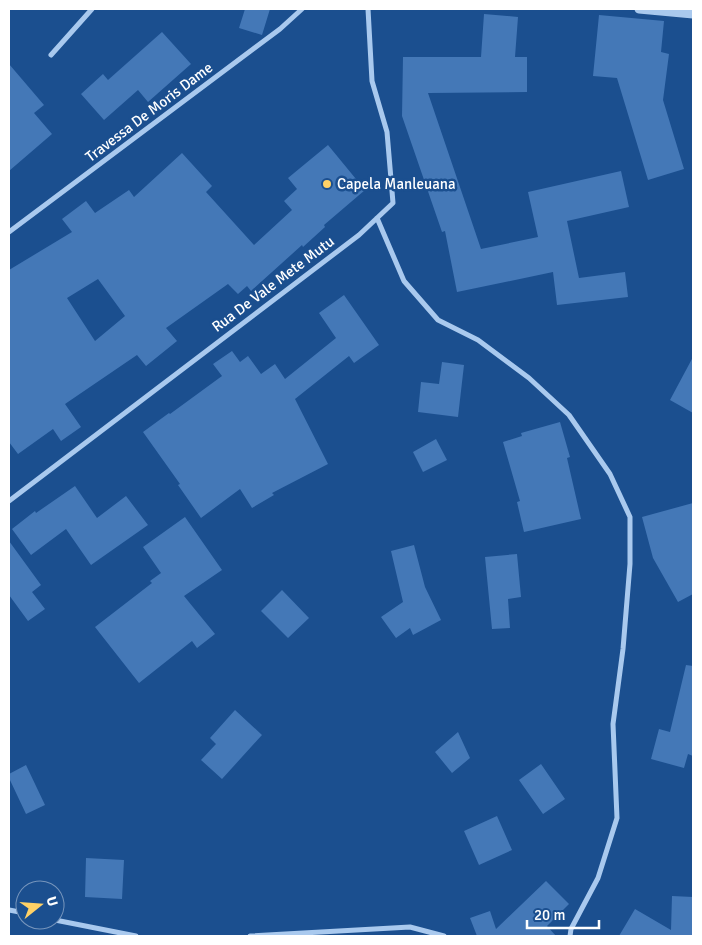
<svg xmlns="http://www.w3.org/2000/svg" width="702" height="945" font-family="Signika,sans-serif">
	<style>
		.building { fill: #4478b7; fill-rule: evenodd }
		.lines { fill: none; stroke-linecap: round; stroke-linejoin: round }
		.minor { stroke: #a9c9ee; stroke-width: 5 }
		.tertiary { stroke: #a9c9ee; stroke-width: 9 }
		.poi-dot { fill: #ffd166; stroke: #1b4f8f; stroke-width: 2 }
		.labels { text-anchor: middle; stroke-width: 5; stroke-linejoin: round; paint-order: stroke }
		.street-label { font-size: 15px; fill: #fff; stroke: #1b4f8f }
		.poi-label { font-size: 15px; fill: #fff; stroke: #1b4f8f; text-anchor: start }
	</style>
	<rect width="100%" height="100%" fill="#1b4f8f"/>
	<path class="building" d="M245 9H270L262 35 239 28Z
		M484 14 518 17 515 57H527V92L428 93 481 249 538 237 528 192 621 171 629 207 567 221 579 278 625 272 628 297 557 305 553 272 457 292 445 231 442 232 402 116 403 57H481Z
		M599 15 664 21 661 52 669 54 663 100 684 169 648 180 617 78 593 76Z
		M162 32 191 64 148 102 138 90 104 120 81 94 103 74 108 80Z
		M9 64 44 105 34 113 52 134 9 171Z
		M328 145 365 190 324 225 325 227 303 247 302 245 251 291 247 286 238 294 228 284 166 328 177 341 146 366 137 355 65 404 81 427 61 441 53 429 18 454 9 442V270L72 232 62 219 86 201 95 213 129 190 134 197 182 153 212 186 206 192 254 245 292 210 284 201 297 189 288 178ZM98 279 125 316 95 341 67 298Z
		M344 295 379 345 354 363 349 356 295 399 328 464 272 493 274 495 252 508 240 489 201 518 178 485 180 484 143 432 169 413 170 414 222 376 213 364 232 351 240 362 248 356 261 374 275 364 285 379 336 338 319 313Z
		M693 357V413L670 400Z
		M442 362 464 365 458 417 418 412 421 382 439 384Z
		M560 422 570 457 567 458 581 519 524 532 517 502 520 501 503 442 522 436 521 433Z
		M436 439 447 460 423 472 413 452Z
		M75 486 97 518 126 496 148 525 91 565 66 529 31 555 12 529 35 511 36 513Z
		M693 503V594L678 602 653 558 642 517Z
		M185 517 222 570 184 596 215 634 197 648 192 641 139 683 95 627 152 583 150 581 161 573 143 547Z
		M9 541 41 585 32 592 45 609 28 621 9 595Z
		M414 545 425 587 441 620 413 635 410 628 396 638 381 617 403 602 391 551Z
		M517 554 521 597 508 599 510 628 492 629 485 557Z
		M282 590 309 618 288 638 261 611Z
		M686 665 693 666V756L688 754 684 768 651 759 659 729 670 732Z
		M235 710 262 735 222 779 201 760 216 744 210 738Z
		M458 732 470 758 452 773 435 752Z
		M541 764 565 799 543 814 519 780Z
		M26 765 45 805 26 814 9 778V774Z
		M497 816 512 850 479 865 464 831Z
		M86 858 124 860 122 899 85 897Z
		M546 881 569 904 547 926 556 936H477L470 918 490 911 496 929Z
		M672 896 693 897V936H619L635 909 671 930Z"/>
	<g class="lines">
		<path class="minor" d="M51 55 92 9
			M377 218 404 281 438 320 478 340 529 378 569 415 610 474 630 517V564L623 649 613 724 617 818 598 878 571 929 570 936
			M9 232 280 29 302 9
			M9 501 359 235 393 203 387 132 372 81 368 9
			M9 910 25 913
			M55 920 136 936
			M250 936 410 927 444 936"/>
		<path class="tertiary" d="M639 9 693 14"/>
	</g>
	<circle class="poi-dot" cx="327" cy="184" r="5"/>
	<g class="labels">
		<g class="street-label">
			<text transform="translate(149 112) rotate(-37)" y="5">Travessa De Moris Dame</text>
			<text transform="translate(273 284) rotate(-37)" y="5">Rua De Vale Mete Mutu</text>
		</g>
		<g class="poi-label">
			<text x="337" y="189">Capela Manleuana</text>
		</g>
	</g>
	<rect width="702" height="945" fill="none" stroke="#ffffff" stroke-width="20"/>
	<g transform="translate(40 905) rotate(73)"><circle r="24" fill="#1b4f8f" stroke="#7695bc"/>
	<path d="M0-4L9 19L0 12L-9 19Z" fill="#ffd166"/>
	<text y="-8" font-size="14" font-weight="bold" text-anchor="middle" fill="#ffffff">U</text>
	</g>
	<path d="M527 920v8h72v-8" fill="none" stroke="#ffffff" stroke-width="2.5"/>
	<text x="534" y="920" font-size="15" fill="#ffffff" stroke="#1b4f8f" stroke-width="4" paint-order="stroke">20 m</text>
</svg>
